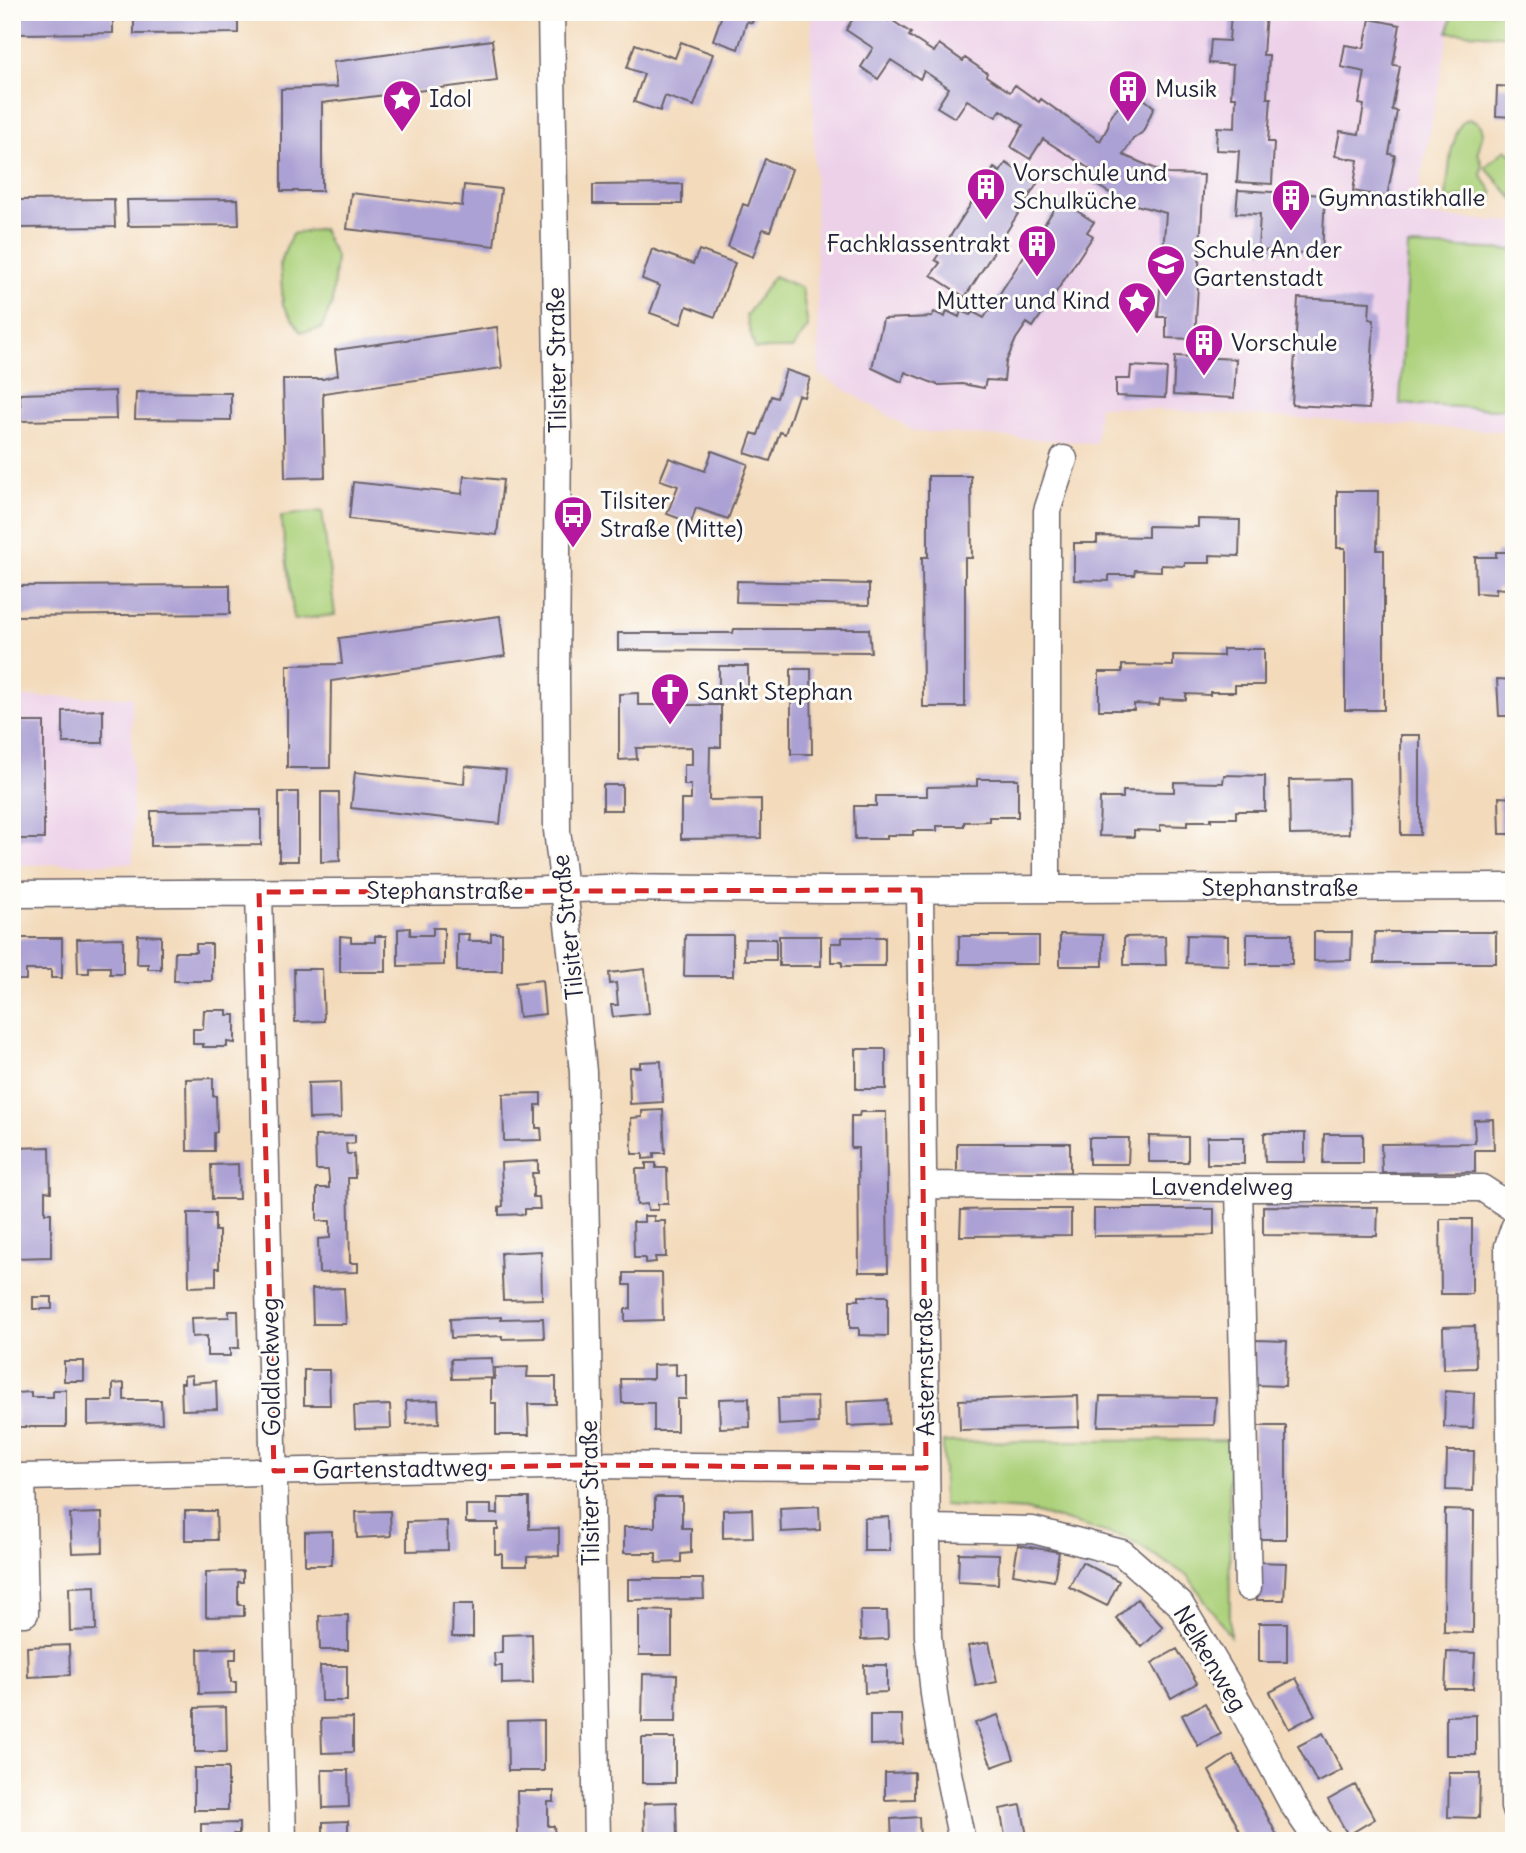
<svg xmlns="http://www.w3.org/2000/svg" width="1526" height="1853" font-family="Delius,sans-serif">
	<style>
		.built { fill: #edd1e9 }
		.green { fill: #acd17a; stroke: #677a5a; stroke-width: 2 }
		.building { fill: #aca1d4 }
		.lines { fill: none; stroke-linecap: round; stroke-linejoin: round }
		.minor-casing { stroke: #6b6268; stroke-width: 29 }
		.minor { stroke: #fff; stroke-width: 26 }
		.marked { fill: none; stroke: #d62828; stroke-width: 5; stroke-dasharray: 14 9; stroke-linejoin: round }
		.labels { text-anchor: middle; stroke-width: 6; stroke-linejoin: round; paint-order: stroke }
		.poi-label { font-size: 24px; fill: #22223b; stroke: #fdfcf7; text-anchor: start }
		.street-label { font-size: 24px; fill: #22223b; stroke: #fdfcf7 }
	</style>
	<rect width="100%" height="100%" fill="#fdfcf7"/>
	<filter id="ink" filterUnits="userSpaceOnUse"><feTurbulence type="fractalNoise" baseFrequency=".0143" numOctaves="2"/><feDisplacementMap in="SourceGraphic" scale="14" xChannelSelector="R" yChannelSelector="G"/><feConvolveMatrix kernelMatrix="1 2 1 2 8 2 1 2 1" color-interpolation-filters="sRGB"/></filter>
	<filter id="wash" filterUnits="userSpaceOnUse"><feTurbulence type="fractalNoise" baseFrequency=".00686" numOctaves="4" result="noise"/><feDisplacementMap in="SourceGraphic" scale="28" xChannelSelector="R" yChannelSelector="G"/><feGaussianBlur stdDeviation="1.57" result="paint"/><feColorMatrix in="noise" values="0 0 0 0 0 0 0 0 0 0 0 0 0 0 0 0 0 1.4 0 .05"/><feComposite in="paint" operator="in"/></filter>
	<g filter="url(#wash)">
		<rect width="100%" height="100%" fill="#f3dabb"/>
		<path class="built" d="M811 12H1453L1414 215 1514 222V432L1099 406 1096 443 914 431 819 374Z
			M12 697H132L133 863 12 865Z"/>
		<path class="green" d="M1453 12H1514V36L1448 32Z
			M1468 119 1476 121 1481 126 1483 132 1478 152 1482 165 1481 175 1493 193 1491 201 1485 205C1477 205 1469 196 1461 197 1457 197 1454 199 1451 199L1446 195 1451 152 1458 129 1462 123Z
			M1506 149 1514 157V200L1485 167Z
			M322 229 336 257 332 304 321 329 301 332 283 305 280 263 292 234Z
			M1408 246 1514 250V410L1400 404Z
			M774 276 802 288 808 327 792 349H755L746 316Z
			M322 511 335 615 294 620 281 516Z
			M1229 1440 1230 1636 1188 1576 1126 1538 1026 1510 943 1505V1442Z"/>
		<g id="blocks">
			<path class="building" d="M12 12H113V33L12 34Z
				M134 12H238V33L134 34Z
				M723 12H756L752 23 747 21 738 49 713 40Z
				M857 12H874L888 21 890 19 911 33 909 36 934 52 939 44 963 61 965 58 987 73 986 76 1010 92 1015 85 1039 102 1041 99 1100 141 1108 127 1109 120 1114 112 1133 90 1154 107 1143 132 1133 139 1123 155 1168 174 1204 175 1195 339 1166 338V317H1158L1166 213 1125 202 1093 183 1099 175 1043 139 1030 159 1011 147 1023 125 1001 110 996 117 967 100 955 118 937 107 949 88 924 71 920 79 891 60 878 79 861 67 873 48 846 30Z
				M1231 12H1266L1263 55H1269L1267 98H1271L1268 142H1274L1272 184 1237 182 1239 151 1216 150 1217 127 1235 128 1236 97H1231L1233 65 1209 63 1211 40 1229 41Z
				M1370 19 1400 25 1393 65 1400 66 1392 110 1397 111 1389 154 1395 155 1387 197 1353 191 1358 160 1335 156 1340 131 1359 134 1364 105 1359 104 1365 72 1341 67 1345 45 1364 48Z
				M492 40 497 81 322 103V191H281V89L337 87 333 62Z
				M681 42 713 54 694 106 665 96 660 111 634 102 644 74 627 68 635 44 675 58Z
				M1497 86 1514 87V117L1496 116Z
				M765 159 792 169 770 231 763 229 753 257 728 247 743 204 748 206Z
				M1006 163 1037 184 965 297 931 275 940 263 935 260 994 168 1000 172Z
				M682 184V204H593V185Z
				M464 185 501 189 494 246 347 229 351 193 462 206Z
				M1238 190 1325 195 1322 254 1258 250 1260 214 1236 213Z
				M114 199 115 227 19 228 18 200Z
				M238 199 239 225 128 226 127 200Z
				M1060 200 1094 222 1087 232 1093 236 1033 327 1027 323 1016 339 1006 362 1004 381 986 380 984 388 962 384 938 385 905 372 902 382 872 368 883 319 932 317 934 312 945 317 947 311 959 317 961 311 970 315 973 312 984 318Z
				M652 249 693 264 699 250 735 263 715 317 687 306 681 324 650 313 660 286 642 279Z
				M1298 298 1370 302 1369 319 1374 320 1369 409 1292 405Z
				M497 327 502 368 323 393 325 477 285 478 283 379H323L338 375 335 350Z
				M1175 356 1236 359 1234 398 1173 395Z
				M1131 366 1167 368 1165 398 1116 396V379H1130Z
				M786 370 810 378 804 397 798 395 785 434 780 432 770 461 745 453 752 433 758 435 771 396 777 398Z
				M115 391 116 419 21 421 20 394Z
				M136 392 231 393V420L135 419Z
				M712 451 748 464 728 519 696 508 691 523 667 514 678 486 660 480 669 458 705 471Z
				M464 476 503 480 497 535 349 519 353 482 462 494Z
				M928 476H971L972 558H965V707H923L922 557H928Z
				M1337 491H1378L1377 550H1384V710H1345V548H1337Z
				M1198 519 1240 520 1239 556 1210 555V563H1185V566L1161 565V571L1135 570 1134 575H1109V581L1074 580V543H1097V536L1148 537V526L1198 527Z
				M1496 552H1514V590L1496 588V594L1476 593 1475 557H1496Z
				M737 581 869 584V605L736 602Z
				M230 585V614L12 616V586Z
				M500 616 505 656 331 681 330 768H287V665L342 664 339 638Z
				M734 629H869L871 652 618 650V633H733Z
				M1223 649H1264V685H1235V692H1210V695L1186 694V700L1160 699 1159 705 1134 704V710H1099V672H1122V665L1173 666V655L1223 656Z
				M719 666H748V693H719Z
				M791 669H811L812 754H791Z
				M1497 679 1514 680V716H1499Z
				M638 693V705H721V747H710L709 800 761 799V838L681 839V800H691V785H684V765H692V747L636 748 637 759 619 760V694Z
				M103 710V743H63V711Z
				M12 722H44V839H12Z
				M1400 735H1420V835H1401Z
				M465 766 506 770 500 824 351 808 355 772 464 784Z
				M1224 775 1265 776V811H1236V818H1211V821H1187V826L1160 825V831L1134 830V837L1099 836 1100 798H1123V791L1174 792V782L1223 783Z
				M977 779H1018V817H989V821L964 822V826H937V831H913V835H887V839H855L854 806H876V796H927V787L977 786Z
				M1348 779 1349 834 1290 835 1289 780Z
				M603 785H622V810H603Z
				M279 792H298V861H279Z
				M321 792H339L340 861 321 862Z
				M1499 797 1514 798V834H1500Z
				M261 810V845L151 846V811Z
				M410 928V935H433V928H444V965L398 966V929Z
				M1314 932H1352L1351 960 1314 961Z
				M1375 932H1496V963H1374Z
				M491 933H502V971H457V934H469L468 941H491Z
				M1060 934 1103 935V966H1060Z
				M1247 934H1292V964H1247Z
				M138 935 161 936V969H148V964H137Z
				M685 935H733V976H684Z
				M1187 935 1228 936V965L1186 963Z
				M340 936 351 937V942H375V936H386V972H340Z
				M779 936H821V966H779Z
				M959 936H1039V964H959Z
				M1165 936 1166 965H1124V937Z
				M842 937H885V966H842V962H831V943H842Z
				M14 938H62V978H51V970H26V980H15Z
				M123 938V974H110V967H89V973H78L77 939Z
				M745 939H776V960H744Z
				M196 944H212V981H174L175 952H196Z
				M294 969H322L324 1021 295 1022Z
				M645 969 649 1013 613 1017 611 1005H618L616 983 610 984 609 973Z
				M542 980 545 1014 519 1017 515 983Z
				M204 1010H227V1015H235V1043L227 1042V1047H203V1044H193V1029H203Z
				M856 1049H886V1089H856Z
				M661 1061 663 1102 630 1104 629 1067H640V1062Z
				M213 1078V1096H216L217 1132 214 1133V1151H187L186 1079Z
				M340 1082 341 1118 309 1119 308 1083Z
				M541 1093V1105H536V1128H541L542 1140 504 1141 503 1094Z
				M663 1110 665 1153H654V1158L643 1159V1154H632L631 1118 642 1117V1111Z
				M860 1112H886L888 1272H859L858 1148H851V1116H859Z
				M1493 1119 1494 1150H1475V1172L1382 1173 1381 1144 1475 1143 1474 1120Z
				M1264 1133H1305V1162H1265Z
				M1324 1134H1363V1163H1323Z
				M355 1135V1143L346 1144 347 1154H354L355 1178H348L350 1263H358V1272L319 1273 318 1239 330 1238V1221H317V1188H329V1179L328 1170H316L315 1136Z
				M1149 1136 1188 1137V1162H1149Z
				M1207 1137H1244V1164H1207Z
				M1089 1138H1129L1128 1164H1089Z
				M957 1143H1070V1172L957 1173Z
				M50 1147 51 1192 45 1191V1213H51V1257L12 1258V1214H15V1192H12V1148Z
				M538 1161V1173H532L533 1185V1197H539L540 1209H525V1214L499 1215V1207L503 1206 501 1163Z
				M646 1163H656V1168H667L668 1204H658V1210H648L647 1204 637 1205 636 1169H646Z
				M238 1164 239 1199H212L211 1165Z
				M1263 1206 1378 1207 1377 1236 1263 1235Z
				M1002 1209H1071V1235L960 1236 961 1210Z
				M1094 1209H1214V1235L1094 1236Z
				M188 1213H215V1231H219V1268H216V1286L189 1287Z
				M644 1216H654V1221H665L666 1257H655L656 1262 645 1263V1258H634L633 1222H644Z
				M1440 1219H1472V1294H1441Z
				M541 1251 542 1299 503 1300 501 1253Z
				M624 1273H662L663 1320 625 1321V1309H631V1285H624Z
				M344 1288 346 1324H313L312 1289Z
				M859 1296H888V1336L859 1335V1328H850V1300H859Z
				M33 1297H52V1309H33Z
				M229 1311H238L239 1348H230V1356H207V1336L192 1337 191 1318 229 1317Z
				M501 1317V1319L543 1318 544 1338 502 1339V1336L451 1338 450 1319Z
				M1475 1326 1476 1368 1444 1369 1443 1327Z
				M1255 1340 1287 1341 1285 1386 1253 1385Z
				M492 1358 493 1378 452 1379 451 1359Z
				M64 1361H84V1381H64Z
				M676 1364V1375H686V1399H677V1431H654V1403H622L621 1379H653V1365Z
				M528 1367 527 1377H556V1404H528L529 1435H496V1403H491V1379H495V1368Z
				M304 1370H329L330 1405H304Z
				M192 1375V1383L216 1381 217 1409 182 1410 181 1383H184V1376Z
				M124 1383V1400H161L162 1423 88 1425V1401H113V1384Z
				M53 1390H66V1427H17L16 1393 31 1392V1397H53Z
				M1445 1391 1474 1393 1473 1428 1444 1427Z
				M1078 1396 1079 1427 960 1430 959 1400Z
				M1100 1396 1216 1397 1214 1425 1098 1426Z
				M817 1397 818 1423 779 1425 778 1398Z
				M749 1398 750 1427 720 1428 719 1399Z
				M438 1400 439 1423 407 1424 406 1401Z
				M888 1400 889 1424 848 1426 847 1402Z
				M390 1405 391 1428 355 1429 354 1406Z
				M1254 1426H1286V1539H1255Z
				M1447 1451H1474L1473 1491 1446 1490Z
				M655 1497H682V1528H691V1553L681 1554V1562L656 1563V1553H624V1527H655Z
				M498 1498H529V1529L559 1528V1556L527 1557V1566H502V1554H495V1530H498V1523H466V1505H491V1514H498Z
				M819 1506 820 1530 781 1532 780 1508Z
				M752 1509 753 1537 723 1538V1510Z
				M1445 1510 1474 1511 1473 1633 1444 1632Z
				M185 1511H216L217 1540H185Z
				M390 1511 391 1536 357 1538 356 1512Z
				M102 1513 103 1552 72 1553 70 1514Z
				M889 1517 890 1551H864V1518Z
				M447 1521 448 1550 407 1551V1522Z
				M332 1531V1565H305V1532Z
				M1018 1545 1059 1552 1054 1581 1013 1574Z
				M959 1553 999 1554 998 1584 958 1582Z
				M1082 1562 1119 1581 1107 1606 1069 1587Z
				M1258 1562 1286 1563 1284 1600H1257Z
				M243 1571V1582H238V1605H244V1616L206 1617V1572Z
				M628 1579H703L704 1599 628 1600Z
				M95 1586 96 1630 70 1631 69 1587Z
				M1137 1599 1163 1627 1142 1647 1116 1618Z
				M453 1604H473V1637H452Z
				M639 1610 672 1611V1655H639Z
				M860 1611H887L888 1639 861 1640Z
				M348 1615V1650H320L319 1616Z
				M1259 1623H1287V1662H1259Z
				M532 1634 533 1683 502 1684V1666H495L494 1653H502V1635Z
				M989 1642 997 1682 976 1686 968 1646Z
				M69 1645 70 1675 28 1677 27 1647Z
				M236 1648V1659H230L231 1682H236V1693L199 1694 198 1649Z
				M1177 1649 1197 1683 1171 1698 1152 1663Z
				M1447 1652 1475 1653 1473 1689H1445Z
				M864 1665H887V1692L865 1693Z
				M320 1666H347V1701H321Z
				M643 1674 677 1675 676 1722H642Z
				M1296 1678 1315 1715 1289 1729 1270 1692Z
				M1205 1703 1221 1734 1198 1746 1182 1715Z
				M226 1707 227 1752H195V1708Z
				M870 1715H902L903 1744 870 1745Z
				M998 1715 1014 1759 992 1767 975 1723Z
				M1476 1715V1755H1446V1716Z
				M353 1718V1752L322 1753 321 1719Z
				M544 1720V1771H508L507 1721Z
				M1323 1733 1342 1770 1317 1783 1298 1746Z
				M642 1738H675V1783H642Z
				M1233 1755 1268 1818 1280 1841H1245L1209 1771Z
				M194 1768H228V1810H194Z
				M322 1770H348L349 1807 323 1808Z
				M914 1772V1799L885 1800V1773Z
				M1449 1773H1480L1479 1818 1448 1817Z
				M1355 1785 1375 1819 1348 1835 1328 1800Z
				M517 1791H554V1802H548V1826H554L555 1837 518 1838Z
				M676 1802 677 1841H645L644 1803Z
				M1021 1805 1028 1841H1006L1000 1809Z
				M919 1817 920 1841H892L891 1819Z
				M348 1821V1841H323V1822Z
				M239 1823V1834H233V1841H201V1824Z"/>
		</g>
	</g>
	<g filter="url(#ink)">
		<use href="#blocks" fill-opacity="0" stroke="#6b6268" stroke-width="2"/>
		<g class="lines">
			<g class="minor-casing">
				<path id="minor" d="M551 12 558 426 556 674 557 830 571 950 583 1072 597 1841
					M1047 889V511L1064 459
					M920 890 928 1636 934 1694 940 1734 962 1841
					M259 892 283 1841
					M12 894 519 891 605 888 829 890 1514 887
					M923 1185 1239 1188H1482L1514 1209
					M1239 1188 1248 1587
					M1514 1228 1508 1246 1514 1807
					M927 1528 1033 1530 1122 1553 1180 1604 1240 1705 1292 1803 1318 1841
					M12 1613H25L22 1477 589 1465 926 1468"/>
			</g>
			<use href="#minor" class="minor"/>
		</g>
	</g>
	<path class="marked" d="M920 890 926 1468 589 1465 274 1471 259 892Z"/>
	<defs>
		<g id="building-pin" transform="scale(2.0125)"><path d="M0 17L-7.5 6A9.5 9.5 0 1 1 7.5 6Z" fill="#b5179e" stroke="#fdfcf7"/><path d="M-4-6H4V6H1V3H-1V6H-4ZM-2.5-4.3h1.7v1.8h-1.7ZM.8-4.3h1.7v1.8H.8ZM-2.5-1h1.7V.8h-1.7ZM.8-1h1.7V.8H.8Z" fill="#fff"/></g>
		<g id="sight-pin" transform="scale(2.0125)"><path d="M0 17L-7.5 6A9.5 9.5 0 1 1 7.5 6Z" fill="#b5179e" stroke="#fdfcf7"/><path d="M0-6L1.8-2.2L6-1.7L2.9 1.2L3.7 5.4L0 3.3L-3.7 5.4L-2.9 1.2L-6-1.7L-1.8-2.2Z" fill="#fff"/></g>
		<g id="school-pin" transform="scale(2.0125)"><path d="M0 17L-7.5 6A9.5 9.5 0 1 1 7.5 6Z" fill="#b5179e" stroke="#fdfcf7"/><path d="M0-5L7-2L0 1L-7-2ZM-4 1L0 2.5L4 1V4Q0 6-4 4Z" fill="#fff"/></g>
		<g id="bus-pin" transform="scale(2.0125)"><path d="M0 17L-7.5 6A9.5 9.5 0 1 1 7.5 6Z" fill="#b5179e" stroke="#fdfcf7"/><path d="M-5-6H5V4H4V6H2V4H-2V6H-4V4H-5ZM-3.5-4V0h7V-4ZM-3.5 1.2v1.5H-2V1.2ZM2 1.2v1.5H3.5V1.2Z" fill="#fff"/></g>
		<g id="church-pin" transform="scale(2.0125)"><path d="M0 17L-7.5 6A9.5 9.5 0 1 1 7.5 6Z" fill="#b5179e" stroke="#fdfcf7"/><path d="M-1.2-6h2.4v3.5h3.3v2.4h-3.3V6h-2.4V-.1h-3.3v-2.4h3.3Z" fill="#fff"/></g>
	</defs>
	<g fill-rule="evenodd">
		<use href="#building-pin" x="1128" y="89"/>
		<use href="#sight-pin" x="402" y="99"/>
		<use href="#building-pin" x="986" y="187"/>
		<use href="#building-pin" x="1291" y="198"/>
		<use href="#building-pin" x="1037" y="244"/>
		<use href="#school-pin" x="1166" y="264"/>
		<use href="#sight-pin" x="1137" y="301"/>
		<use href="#building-pin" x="1204" y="343"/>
		<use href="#bus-pin" x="573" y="515"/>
		<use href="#church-pin" x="670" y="692"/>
	</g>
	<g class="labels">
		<g class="poi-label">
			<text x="1155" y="97">Musik</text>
			<text x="429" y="107">Idol</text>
			<text x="1013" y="181">Vorschule und<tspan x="1013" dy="28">Schulküche</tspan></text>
			<text x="1318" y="206">Gymnastikhalle</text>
			<text x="1010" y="252" text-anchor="end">Fachklassentrakt</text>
			<text x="1193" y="258">Schule An der<tspan x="1193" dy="28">Gartenstadt</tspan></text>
			<text x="1110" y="309" text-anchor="end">Mutter und Kind</text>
			<text x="1231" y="351">Vorschule</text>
			<text x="600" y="509">Tilsiter<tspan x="600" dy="28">Straße (Mitte)</tspan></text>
			<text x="697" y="700">Sankt Stephan</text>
		</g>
		<g class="street-label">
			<text transform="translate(557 360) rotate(-91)" y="8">Tilsiter Straße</text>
			<text x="1280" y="896">Stephanstraße</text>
			<text x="445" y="899">Stephanstraße</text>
			<text transform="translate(568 927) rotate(-96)" y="8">Tilsiter Straße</text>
			<text x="1222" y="1195">Lavendelweg</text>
			<text transform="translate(271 1367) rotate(-91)" y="8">Goldlackweg</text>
			<text transform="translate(925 1367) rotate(-91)" y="8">Asternstraße</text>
			<text transform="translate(400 1469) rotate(-1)" y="8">Gartenstadtweg</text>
			<text transform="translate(590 1493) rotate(-91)" y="8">Tilsiter Straße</text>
			<text transform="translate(1210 1659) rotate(59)" y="8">Nelkenweg</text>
		</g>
	</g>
	<rect width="1526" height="1853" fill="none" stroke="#fdfcf7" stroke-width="42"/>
</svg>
